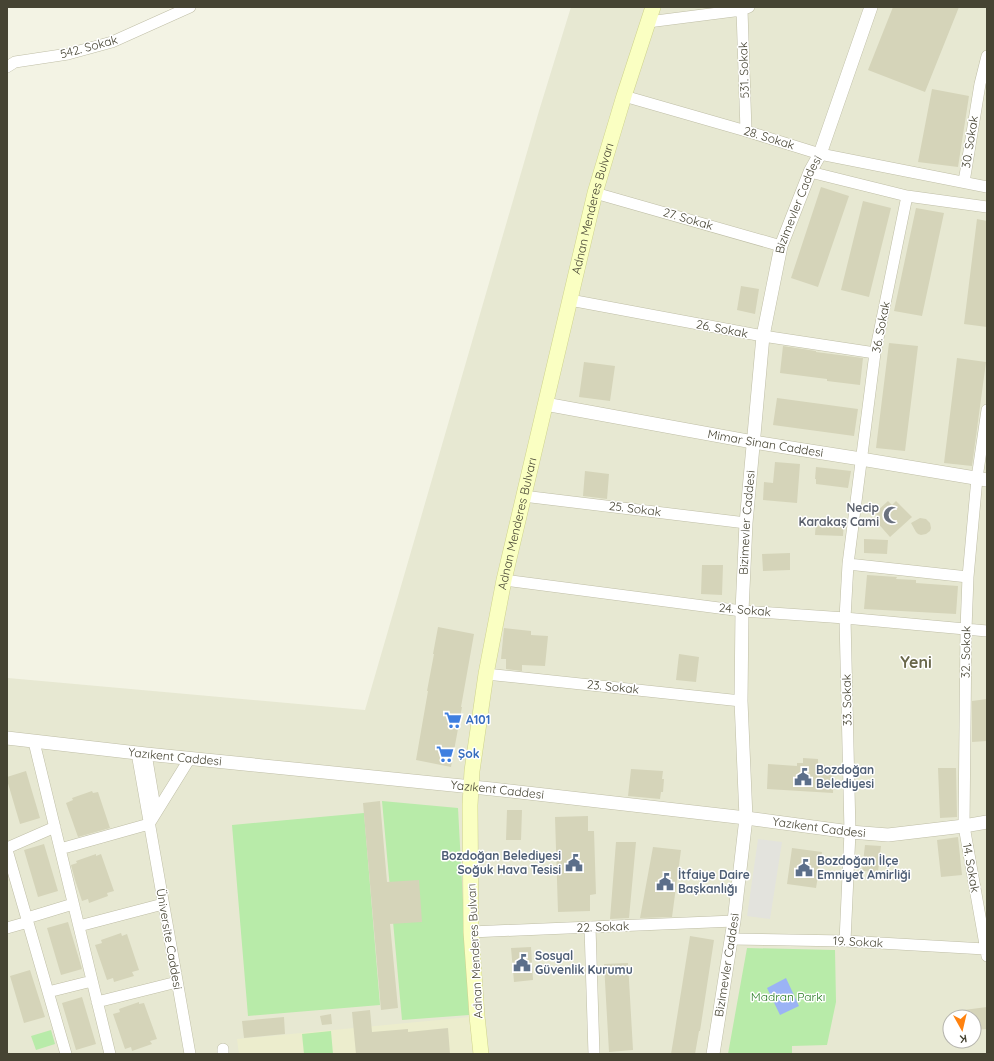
<svg xmlns="http://www.w3.org/2000/svg" width="994" height="1061" font-family="Quicksand,sans-serif">
	<style>
		.residential { fill: #e7e8d2; fill-rule: evenodd }
		.education { fill: #ecedcd }
		.green { fill: #b8eba9 }
		.parking { fill: #e3e3dd }
		.water { fill: #9bb3f5 }
		.building { fill: #d5d4b9 }
		.lines { fill: none; stroke-linecap: round; stroke-linejoin: round }
		.minor-casing { stroke: #bfbea6; stroke-width: 12 }
		.tertiary-casing { stroke: #bfbea6; stroke-width: 14 }
		.secondary-casing { stroke: #cfd38e; stroke-width: 16 }
		.minor { stroke: #fff; stroke-width: 11 }
		.tertiary { stroke: #fff; stroke-width: 13 }
		.secondary { stroke: #faffc2; stroke-width: 15 }
		.labels { text-anchor: middle; stroke-width: 3; stroke-linejoin: round; paint-order: stroke }
		.street-label { font-size: 12px; fill: #464433; stroke: #fff }
		.worship-label { font-size: 12px; font-weight: bold; fill: #5b616d; stroke: #fff; text-anchor: end }
		.shop-label { font-size: 12px; font-weight: bold; fill: #366cbe; stroke: #fff; text-anchor: start }
		.service-label { font-size: 12px; font-weight: bold; fill: #4e5e75; stroke: #fff; text-anchor: start }
		.park-label { font-size: 12px; fill: #287b23; stroke: #fff }
		.district-label { font-size: 16px; font-weight: bold; fill: #69674a; stroke: #fff }
	</style>
	<rect width="100%" height="100%" fill="#f3f3e4"/>
	<path class="residential" d="M571 7H987V1054H7V738L8 678 365 710 539 111ZM950 1017H974V1041H950Z"/>
	<path class="education" d="M470 1017 474 1054H239L237 1039Z"/>
	<path class="green" d="M382 801 458 808 469 1015 402 1020Z
		M364 813 380 1005 248 1016 232 825Z
		M747 948 835 950 836 1002 827 1045 792 1046V1054H728Z
		M51 1030 55 1044 36 1050 31 1036Z
		M331 1031 333 1054H304L302 1034Z"/>
	<path class="parking" d="M758 839 782 842 770 919 747 916Z"/>
	<path class="water" d="M786 978 799 1006 780 1015 767 988Z"/>
	<path class="building" d="M893 7H959L925 92 868 70Z
		M932 89 969 96 958 167 918 162Z
		M821 187 849 196 818 287 791 278Z
		M863 201 891 208 869 297 841 290Z
		M916 208 944 213 922 316 894 311Z
		M977 219 987 221V327L964 324Z
		M741 286 759 289 755 314 737 310Z
		M889 343 918 346 905 451 876 448Z
		M783 346 816 351V352L863 358 860 385 827 381V379L780 373Z
		M957 358 986 362 972 466 944 463Z
		M584 362 615 366 610 401 579 397Z
		M777 398 858 409 854 436 773 425Z
		M775 462 800 464 797 503 763 500 764 482 773 483Z
		M816 467 851 471 848 488 816 484V479H815Z
		M585 471 609 474 607 499 583 496Z
		M888 501 892 505 896 501 912 517 890 537 875 520 879 517 875 513Z
		M920 518 926 519 930 523 931 528 930 531 926 534 921 535 918 534 916 532 911 523Z
		M816 520H844L843 536 815 535Z
		M864 539 888 540 887 554 864 553Z
		M790 553V570L763 571 762 554Z
		M702 565H723L722 595 701 594Z
		M867 575 897 577 896 579 916 580V583L958 586 956 614 864 609Z
		M438 627 474 634 461 707H462L451 767 416 760 428 691H427L434 654H433Z
		M504 628 531 631V635L548 636 545 666 522 665V671L506 669V659H501Z
		M679 654 699 657 696 682 676 680Z
		M987 699V741L972 742V701Z
		M803 758 818 759V764L825 765 824 768H834L833 793 767 789 768 764 797 766V763H803Z
		M938 768H956L957 817 940 818Z
		M631 769 663 771 662 779H664L663 792H661L660 799 628 796Z
		M26 771 40 818 20 824 7 780V777Z
		M92 791 93 793 98 792 110 828 78 837 66 803 73 800 72 798Z
		M380 801 387 882 419 880 422 922 390 924 398 1008 381 1010 363 803Z
		M507 810H522L521 840H506Z
		M588 816V831H594L596 894 590 895V911L558 912 555 817Z
		M958 837 962 875 941 877 937 840Z
		M616 842H636L629 918 610 919Z
		M44 844 58 891 38 897 24 850Z
		M865 845 881 846 878 872 862 871Z
		M653 847 681 850 672 917 640 918Z
		M792 848 822 852 816 888 787 884Z
		M96 854V856L101 854 114 891 107 893 108 896 89 903 88 899 82 901 75 880 71 865 77 863 76 861Z
		M68 922 82 969 61 975 47 928Z
		M121 933 122 936 127 934 139 970 132 972 134 976 114 982 113 978 107 980 95 945 102 943 101 940Z
		M690 936 714 940 700 1031H699L695 1054H671L674 1036Z
		M531 947 533 980 514 982 511 948Z
		M628 963 633 1050 609 1052 604 964Z
		M30 970 45 1017 24 1023 10 976Z
		M82 997 96 1044 76 1050 62 1003Z
		M139 1002V1004L144 1003 157 1039 150 1041 152 1044 132 1051 131 1047 125 1049 113 1014 120 1012 119 1009Z
		M987 1007V1029L974 1030V1017H956V1011Z
		M370 1010 372 1032 408 1029V1032L448 1028 450 1054H356L352 1012Z
		M331 1014 332 1024 322 1025 320 1016Z
		M284 1017 285 1034 244 1038 242 1021Z"/>
	<g class="lines">
		<g class="minor-casing">
			<path id="minor" d="M742 10 746 131
				M648 22 742 10 749 7
				M7 67 15 62 68 54 112 42 190 7
				M624 96 746 131 820 154 987 187
				M810 172 907 196 987 207
				M964 182 980 84 987 56
				M595 193 781 246
				M570 300 763 336 875 353
				M987 410 977 478 968 577 966 629 964 826 987 956
				M523 496 746 523
				M848 564 968 577
				M504 580 742 611 845 618 987 631
				M486 674 741 701
				M34 742 110 1054
				M137 753 190 1054
				M146 754 156 813
				M7 848 55 827
				M60 849 149 824 190 758
				M7 850 66 1054
				M27 918 73 904
				M79 926 163 904
				M590 927 594 1054
				M7 928 28 922
				M471 932 734 921
				M731 939 845 941 985 949
				M845 941 850 832 845 618 848 564 875 353 907 196
				M48 992 92 981
				M97 1002 177 982
				M223 1049V1054"/>
		</g>
		<g class="tertiary-casing">
			<g id="tertiary">
				<path id="s1" d="M545 404 753 442 861 459 987 480"/>
				<path id="s2" d="M7 738 146 754 492 789 746 818 850 832 888 835 964 826 987 822"/>
				<path id="s3" d="M713 1054 734 921 746 818 741 701 742 611 746 523 763 336 781 246 810 172 820 154 871 7"/>
			</g>
		</g>
		<g class="secondary-casing">
			<g id="secondary">
				<path id="s4" d="M481 1054 477 1016 471 932 470 805 472 771 486 674 504 580 595 193 624 96 653 7"/>
			</g>
		</g>
		<use href="#minor" class="minor"/>
		<use href="#tertiary" class="tertiary"/>
		<use href="#secondary" class="secondary"/>
	</g>
	<defs>
		<g id="mosque-bare" transform="scale(1.38)"><path d="M3.5-4.9A6 6 0 1 0 3.5 4.9A5 5 0 1 1 3.5-4.9Z" fill="#6b7280" stroke="#fff" stroke-width="2.5" paint-order="stroke"/></g>
		<g id="supermarket-bare" transform="scale(1.38)"><path d="M-6-5.5h2.5l.6 2H6L4.5 2H-2.5L-4.4-4H-6ZM-1.5 3.2a1.3 1.3 0 1 0 .1 0ZM3 3.2a1.3 1.3 0 1 0 .1 0Z" fill="#3f7fe0" stroke="#fff" stroke-width="2.5" paint-order="stroke"/></g>
		<g id="civic-bare" transform="scale(1.38)"><path d="M-.6-6.5H3V-4.5H.6V-3L4-1V1h2V6H-6V1h2V-1L-.6-3ZM-1.2 2.5V6h2.4V2.5Z" fill="#5c6f8a" stroke="#fff" stroke-width="2.5" paint-order="stroke"/></g>
	</defs>
	<g fill-rule="evenodd">
		<use href="#mosque-bare" x="892" y="515"/>
		<use href="#supermarket-bare" x="453" y="720"/>
		<use href="#supermarket-bare" x="445" y="754"/>
		<use href="#civic-bare" x="803" y="777"/>
		<use href="#civic-bare" x="574" y="863"/>
		<use href="#civic-bare" x="804" y="868"/>
		<use href="#civic-bare" x="665" y="882"/>
		<use href="#civic-bare" x="522" y="963"/>
	</g>
	<g class="labels">
		<g class="street-label">
			<text transform="translate(89 47) rotate(-15)" y="4">542. Sokak</text>
			<text transform="translate(744 70) rotate(-92)" y="4">531. Sokak</text>
			<text transform="translate(769 138) rotate(17)" y="4">28. Sokak</text>
			<text transform="translate(970 142) rotate(-81)" y="4">30. Sokak</text>
			<text dy="4" stroke="none"><textPath href="#s3" startOffset="858">Bizimevler Caddesi</textPath></text>
			<text dy="4" stroke="none"><textPath href="#s4" startOffset="859">Adnan Menderes Bulvarı</textPath></text>
			<text transform="translate(688 219) rotate(16)" y="4">27. Sokak</text>
			<text transform="translate(881 327) rotate(-79)" y="4">36. Sokak</text>
			<text transform="translate(722 329) rotate(11)" y="4">26. Sokak</text>
			<text dy="4" stroke="none"><textPath href="#s1" startOffset="224">Mimar Sinan Caddesi</textPath></text>
			<text transform="translate(635 509) rotate(7)" y="4">25. Sokak</text>
			<text dy="4" stroke="none"><textPath href="#s3" startOffset="534">Bizimevler Caddesi</textPath></text>
			<text dy="4" stroke="none"><textPath href="#s4" startOffset="535">Adnan Menderes Bulvarı</textPath></text>
			<text transform="translate(745 610) rotate(5)" y="4">24. Sokak</text>
			<text transform="translate(966 652) rotate(-89)" y="4">32. Sokak</text>
			<text transform="translate(613 687) rotate(6)" y="4">23. Sokak</text>
			<text transform="translate(847 700) rotate(-91)" y="4">33. Sokak</text>
			<text dy="4" stroke="none"><textPath href="#s2" startOffset="169">Yazıkent Caddesi</textPath></text>
			<text dy="4" stroke="none"><textPath href="#s2" startOffset="493">Yazıkent Caddesi</textPath></text>
			<text dy="4" stroke="none"><textPath href="#s2" startOffset="817">Yazıkent Caddesi</textPath></text>
			<text transform="translate(971 868) rotate(80)" y="4">14. Sokak</text>
			<text transform="translate(603 927) rotate(-2)" y="4">22. Sokak</text>
			<text transform="translate(169 939) rotate(80)" y="4">Üniversite Caddesi</text>
			<text transform="translate(858 942) rotate(3)" y="4">19. Sokak</text>
			<text transform="translate(475 951) rotate(-93)" y="4">Adnan Menderes Bulvarı</text>
			<text dy="4" stroke="none"><textPath href="#s3" startOffset="90">Bizimevler Caddesi</textPath></text>
		</g>
		<g class="worship-label">
			<text x="879" y="512">Necip<tspan x="879" dy="14">Karakaş Cami</tspan></text>
		</g>
		<g class="shop-label">
			<text x="466" y="724">A101</text>
			<text x="458" y="758">Şok</text>
		</g>
		<g class="service-label">
			<text x="816" y="774">Bozdoğan<tspan x="816" dy="14">Belediyesi</tspan></text>
			<text x="561" y="860" text-anchor="end">Bozdoğan Belediyesi<tspan x="561" dy="14">Soğuk Hava Tesisi</tspan></text>
			<text x="817" y="865">Bozdoğan İlçe<tspan x="817" dy="14">Emniyet Amirliği</tspan></text>
			<text x="678" y="879">İtfaiye Daire<tspan x="678" dy="14">Başkanlığı</tspan></text>
			<text x="535" y="960">Sosyal<tspan x="535" dy="14">Güvenlik Kurumu</tspan></text>
		</g>
		<g class="park-label">
			<text x="788" y="1001">Madran Parkı</text>
		</g>
		<g class="district-label">
			<text x="916" y="668">Yeni</text>
		</g>
	</g>
	<rect width="994" height="1061" fill="none" stroke="#464433" stroke-width="16"/>
	<g transform="translate(962 1029) rotate(172)"><circle r="19" fill="#ffffff" stroke="#b5b4ad"/>
	<path d="M0-3L7 15L0 10L-7 15Z" fill="#ff820f"/>
	<text y="-6" font-size="11" font-weight="bold" text-anchor="middle" fill="#464433">K</text>
	</g>
</svg>
